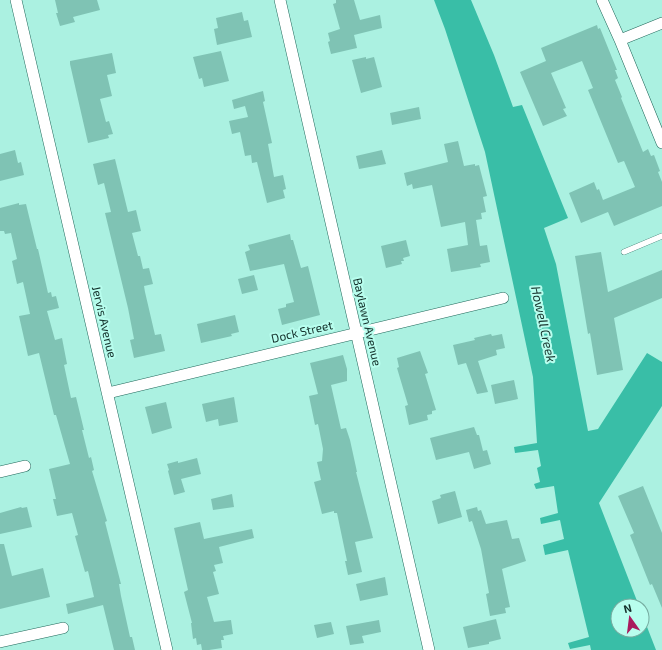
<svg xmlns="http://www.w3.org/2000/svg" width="662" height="650" font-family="'Exo 2',sans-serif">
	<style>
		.water { fill: #39bea7 }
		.building { fill: #7fc3b4 }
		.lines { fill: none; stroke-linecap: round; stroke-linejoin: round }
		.lane-casing { stroke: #21685b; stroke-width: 6 }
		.street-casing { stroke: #21685b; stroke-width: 12 }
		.lane { stroke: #fff; stroke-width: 5.5 }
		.street { stroke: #fff; stroke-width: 11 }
		.labels { text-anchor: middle; stroke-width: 4; stroke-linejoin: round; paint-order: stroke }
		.street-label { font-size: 12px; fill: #13302a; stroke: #b8feee }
		.water-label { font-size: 13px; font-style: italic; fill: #19352f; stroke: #b8feee }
	</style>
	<rect width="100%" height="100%" fill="#abf1e1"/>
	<path class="water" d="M434 0H471L494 55 513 107 522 105 568 218 544 228 556 264 588 431 598 429 647 353 662 362V406L599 503 639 606H618V630H642V614L656 650H591L590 645 570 649 568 643 589 637 568 550 545 555 543 545 564 539 560 520 541 524 540 518 558 513 554 486 536 489 534 484 540 482 537 468 541 466 538 450 515 453 514 447 537 443 533 377 485 152 445 29Z"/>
	<path class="building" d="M55 0H97L100 10 73 17 75 22 60 26 56 13H58Z
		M336 0H354L360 20 380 15 382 28 354 35 357 48 331 54 328 42 330 41 328 33 340 29 333 4 336 3Z
		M242 12 244 21 248 20 252 37 217 45 214 29 218 28 216 18Z
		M597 25 598 29 600 28 617 70H615L618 78 615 80 622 97 621 98 643 152 648 149 651 156 654 155 660 171 658 172 662 182V206L614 226 608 212 581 223 569 193 594 182 597 190 599 189 603 200 635 187 624 161 618 163 588 90 593 88 582 61 551 73 566 108 563 109 567 116 543 126 520 72 546 61 541 48Z
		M221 51 229 81 204 87 202 78 199 79 193 57Z
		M112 53 116 73 107 75 112 96 100 99 106 122 109 121 113 134 108 135 109 138 88 143 70 64V61Z
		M366 57V59L374 57 382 87 361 93 352 60Z
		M263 91 265 101 263 102 272 143 268 144 274 177 283 175 286 189 283 190 285 198 267 203 257 162 252 163 251 155 245 156 240 132 232 134 229 121 248 117 245 106 234 109 232 100Z
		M419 107 421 119 392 125 390 113Z
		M458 141 464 166 475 164V166L479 165 487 196 483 197 486 212 481 213 482 219 476 220 480 246 487 245 490 262 480 264 481 267 451 272 447 249 468 245 465 222 441 227 432 185 413 189 412 184 407 186 404 173 448 162 444 144Z
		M15 150 18 163 21 162 24 175 0 181V154Z
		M382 150 386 164 359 169 356 156Z
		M115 159 128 212 136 210 141 231 132 233 138 256H140L143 269 149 268 153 284 144 286 145 292 155 335 161 334 165 351 134 358 130 340 134 339 128 308 105 213 111 212 104 183 98 185 93 164Z
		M19 203V205L26 204 37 249H38L48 293 51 292 52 297 56 296 59 308 47 311 55 340 62 338 67 364 64 365 71 398 76 397 84 430H82L89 458 91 457 94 470 92 471 107 521 105 522 121 584H119L121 596 130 637H132L135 650H114L103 605 68 614 66 604 94 597 88 571 85 572 75 536 78 535 72 513 57 516 53 499H56L49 469 70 464 56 415H54L39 353 28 356 19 316 30 314 23 282 17 284 12 261 17 259 11 233 5 234 4 231H0V208Z
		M290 234 291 240H293L301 268 308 266 320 315 282 325 278 309 286 307V304L294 302 284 264 250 271 245 252 250 250 248 245Z
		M406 240 410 256 403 258 404 261H401L402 264 386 268 381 246Z
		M601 252 608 292 662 270V298L614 318 623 370 597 375 590 333 588 334 575 256Z
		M254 275 258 290 242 294 238 279Z
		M235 315 239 332 231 334 232 336 201 343 197 324Z
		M491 334 492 336 502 334 505 348 496 350 497 355 478 361 488 392 477 394 466 363 458 365 453 345 475 340 474 338Z
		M420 351 428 373 425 374 436 410 432 411V414L427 415 428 420 409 425 405 406 408 405 397 368 399 367 397 358Z
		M343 355 347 369V381L331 385 341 429 346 428 350 440 357 472H356L373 538 355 542 362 572 348 575 345 561H347L337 513H334V511L322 514 314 482 321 480 317 462 322 461 323 449 318 424 315 425 309 396 318 394 310 363Z
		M514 380 518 399 495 404 491 385Z
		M234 397 238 422 219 426 218 419 206 422 202 404Z
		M166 402 172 428 152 434 145 407Z
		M474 427 477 435H479L483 451 487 450 491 464 474 469 469 452 436 460 430 438Z
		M197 458 201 474 181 479 185 492 174 495 168 471 169 470 167 464 178 461V463Z
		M643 486 662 533V608L652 584 650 585 630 535 634 533 618 496Z
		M455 491 462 517 438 524 432 501 441 498 440 495Z
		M232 494 234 507 213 510 211 499Z
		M21 507 22 508 27 507 32 527 0 534V513Z
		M477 507 478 511 481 510 486 524 507 520 512 539 519 538 526 561 502 569 510 607 505 608 506 613 490 616 486 594 489 593 481 549 472 521 469 522 466 510Z
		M200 522 204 539 252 529 254 538 219 547 223 563 214 565 216 571 213 572 219 594 207 597 214 622 231 620 233 634 223 636 224 640H221L222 648 209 650H202L201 644 197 645 196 638 193 639 191 623H192L184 592 188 590 174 528Z
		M0 544H4L12 576 43 568 50 597 0 609Z
		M385 577 388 595 360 601 356 584Z
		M496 619 501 639 489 642V644L468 648 463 627Z
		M379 620 381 632 362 636 364 643 350 645 346 626Z
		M331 622 334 634 317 638 314 625Z"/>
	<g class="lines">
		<g class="lane-casing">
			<path id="lane" d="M624 252 662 236"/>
		</g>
		<g class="street-casing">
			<path id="street" d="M16 0 167 650
				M280 0 429 650
				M602 0 620 40 662 143
				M620 40 662 23
				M108 393 503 298
				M0 472 25 466
				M0 642 63 628"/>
		</g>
		<use href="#lane" class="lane"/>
		<use href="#street" class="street"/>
	</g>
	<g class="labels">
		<g class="street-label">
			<text transform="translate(104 322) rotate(77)" y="4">Jervis Avenue</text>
			<text transform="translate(367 322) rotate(77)" y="4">Baylawn Avenue</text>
			<text transform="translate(302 332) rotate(-13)" y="4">Dock Street</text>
		</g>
		<g class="water-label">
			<text transform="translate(544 324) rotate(78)" y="5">Howell Creek</text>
		</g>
	</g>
	<g transform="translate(630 618) rotate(346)"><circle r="19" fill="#b8feee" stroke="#76aca0"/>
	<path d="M0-3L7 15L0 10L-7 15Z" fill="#a91c5e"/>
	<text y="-6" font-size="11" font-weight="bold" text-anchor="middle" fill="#13302a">N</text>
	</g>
</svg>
